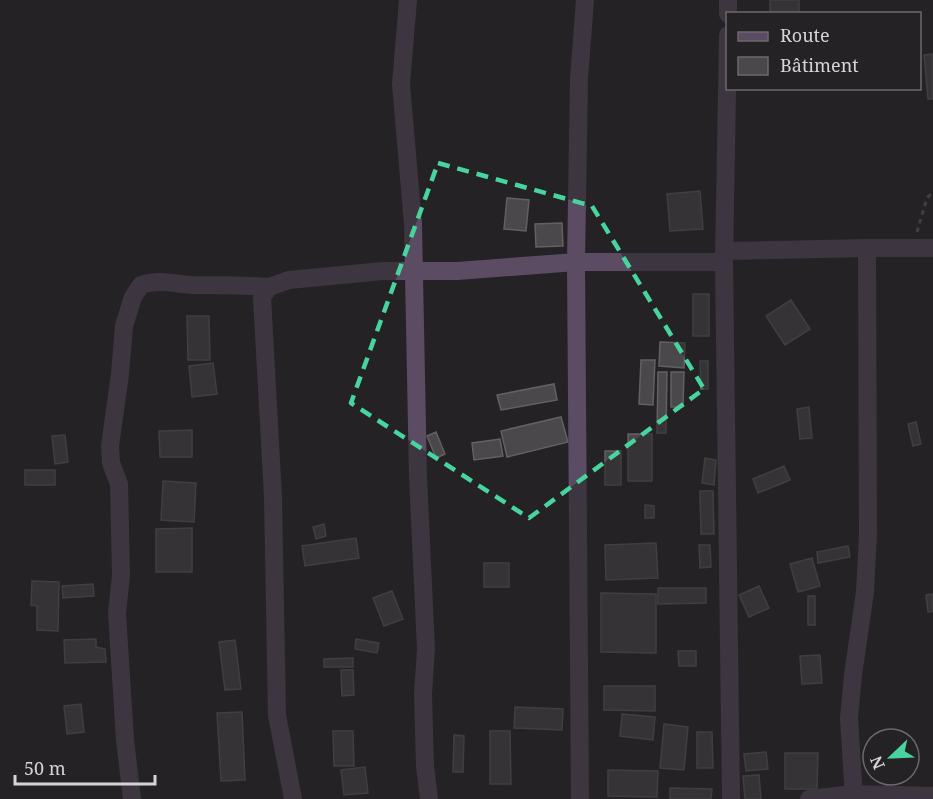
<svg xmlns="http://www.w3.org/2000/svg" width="933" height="799" font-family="'Noto Serif',serif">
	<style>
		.building { fill: #4a484b; stroke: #626063; stroke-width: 1.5 }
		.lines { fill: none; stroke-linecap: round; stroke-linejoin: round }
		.path { stroke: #646265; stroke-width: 3; stroke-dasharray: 4.5 4.5; stroke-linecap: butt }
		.street { stroke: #5b4c63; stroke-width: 18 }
		.marked { fill: none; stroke: #47d49e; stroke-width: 4.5; stroke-dasharray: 12 8; stroke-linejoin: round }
	</style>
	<rect width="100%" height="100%" fill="#242225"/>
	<path class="building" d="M770 0H799V14H770Z
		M933 54V99H928L924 55Z
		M700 191 703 229 670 231 667 194Z
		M507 198 529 200 526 231 504 229Z
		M562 223 563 246 536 247 535 224Z
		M693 294H709V336H693Z
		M791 300 810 329 785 345 766 316Z
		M187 316H209L210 360H188Z
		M660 342 685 343 684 368 659 366Z
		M641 360H655L653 405 639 404Z
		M700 361H708V389H701Z
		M213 363 217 394 192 397 189 366Z
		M658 372H667L666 433H657Z
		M671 372H684L683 407H671Z
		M554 384 557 400 501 410 497 395Z
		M809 407 812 438 800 439 797 409Z
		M561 417 568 442 507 457 501 431Z
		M916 422 921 444 913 446 908 424Z
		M192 430V457H160L159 431Z
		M436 432 445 454 436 458 427 436Z
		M628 434H652V481H628Z
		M65 435 68 462 55 464 52 436Z
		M500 439 503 456 474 460 472 443Z
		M605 451H621V485H605Z
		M705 458 716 460 714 485 702 483Z
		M784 466 790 480 758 493 753 479Z
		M25 470H55V485H25Z
		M163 481 196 483 194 522 161 520Z
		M700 491H713L714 534H701Z
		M645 505 654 506V518H645Z
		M324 524 326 536 316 539 313 527Z
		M192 528V572H156V529Z
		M356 538 359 558 305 566 302 546Z
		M656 543 658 578 606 580 605 545Z
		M699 545H710L711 567 700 568Z
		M848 546 850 557 818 563 817 552Z
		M812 558 820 586 798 592 790 564Z
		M484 563H509V587H484Z
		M32 581 59 582 58 631 37 630V606L31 605Z
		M93 584 94 596 63 598 62 586Z
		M759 586 769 608 749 617 739 595Z
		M658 588H706V603L658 604Z
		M392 591 403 619 384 626 373 598Z
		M601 593 656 594V653L601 652Z
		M933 594V611L928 612 926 595Z
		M808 596H815V625H808Z
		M96 639V647L105 649 106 662 65 663 64 640Z
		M356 639 379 643 377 653 355 649Z
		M235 640 241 689 225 690 219 642Z
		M678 651H696V666H679Z
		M820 655 822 683 802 684 800 656Z
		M353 658V667H324V659Z
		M341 670H353L354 695 342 696Z
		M604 686H655V711L604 710Z
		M81 704 84 732 67 734 64 706Z
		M515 707 563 709 562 730 514 728Z
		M242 712 245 780 221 781 217 713Z
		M622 714 655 717 653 740 620 736Z
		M664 724 688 727 684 770 660 768Z
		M333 731H353L354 766H334Z
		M490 731H510L511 784H490Z
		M697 732H712L713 768H697Z
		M454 735 464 736 463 772H453Z
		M766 752 768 769 746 771 744 754Z
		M785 753H818L817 789H785Z
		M365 767 368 793 344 795 341 770Z
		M608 770 658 771 657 797 608 796Z
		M759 775 761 799H745L743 776Z
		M670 788 712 789 711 799H670Z"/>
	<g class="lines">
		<path class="path" d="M917 232 927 198 933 192"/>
		<path class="street" d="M408 0 401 84 413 224 418 477 426 649 423 694 425 766 429 799
			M728 14V0
			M728 35 724 262 731 799
			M725 251 867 248
			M132 799 125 740 117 613 121 576 119 484 111 463 110 446 120 374 124 326 133 297 141 285C159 279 175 284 193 285 218 285 244 285 269 287
			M293 799 277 715 273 497 262 297 269 287 289 280 383 271H457L576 262H724
			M580 799 576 262 579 79 585 0
			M809 799 854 794 933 796
			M854 799 849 718 853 675 865 592 868 534 867 248H933"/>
	</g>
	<path d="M0 0H933V799H0ZM438 163 592 206 704 389 529 518 351 403Z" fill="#242225" fill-opacity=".55" fill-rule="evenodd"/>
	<path class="marked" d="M438 163 592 206 704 389 529 518 351 403Z"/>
	<rect x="726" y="12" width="195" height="78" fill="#242225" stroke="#6b696c" stroke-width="1.5"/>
	<rect x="738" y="32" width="30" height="9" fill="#5b4c63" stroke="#6b696c" stroke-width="1.5"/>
	<text x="780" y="42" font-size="18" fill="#d5d4d6">Route</text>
	<rect x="738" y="57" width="30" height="18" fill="#4a484b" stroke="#6b696c" stroke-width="1.5"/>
	<text x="780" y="72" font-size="18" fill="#d5d4d6">Bâtiment</text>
	<g transform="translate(891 757) rotate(247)"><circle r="28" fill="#242225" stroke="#6b696c" stroke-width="1.5"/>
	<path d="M0-4.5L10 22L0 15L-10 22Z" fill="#47d49e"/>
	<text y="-9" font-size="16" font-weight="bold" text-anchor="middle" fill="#d5d4d6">N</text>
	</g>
	<path d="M15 775v9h140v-9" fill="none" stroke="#d5d4d6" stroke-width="3"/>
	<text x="24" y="775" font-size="18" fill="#d5d4d6" stroke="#242225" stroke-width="4.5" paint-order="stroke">50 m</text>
</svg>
